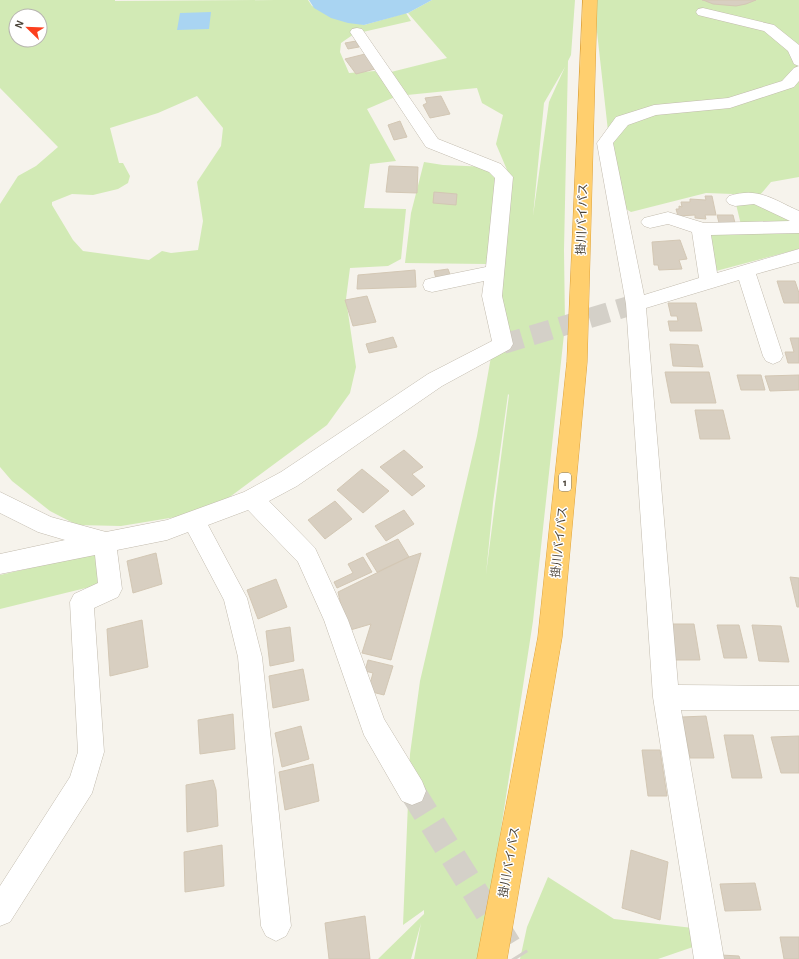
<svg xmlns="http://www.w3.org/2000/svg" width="799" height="959" font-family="'Alegreya Sans','Noto Sans JP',sans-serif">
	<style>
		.green { fill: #d2eab5; fill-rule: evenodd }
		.water { fill: #a9d4f2 }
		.building { fill: #d8cfc1; stroke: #d3c7b4 }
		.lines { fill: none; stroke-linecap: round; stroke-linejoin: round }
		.minor-tunnel-far1 { stroke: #d4d0c8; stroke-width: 20; stroke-dasharray: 20 10; stroke-linecap: butt }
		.minor-tunnel { stroke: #d4d0c8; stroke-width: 26; stroke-dasharray: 26 13; stroke-linecap: butt }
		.minor-casing { stroke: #c2bbae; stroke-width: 1 }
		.highway-casing { stroke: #e0a43c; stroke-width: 1 }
		.minor { fill: #fff; fill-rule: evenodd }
		.highway { fill: #ffcf6e; fill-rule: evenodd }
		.labels { text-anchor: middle; stroke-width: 3; stroke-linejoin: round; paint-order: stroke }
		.shield { fill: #fff; stroke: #817c74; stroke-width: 1 }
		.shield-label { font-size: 11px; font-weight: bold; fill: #4b4439 }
		.street-label { font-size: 12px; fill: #4b4439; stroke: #fff }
	</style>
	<rect width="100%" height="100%" fill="#f6f3ec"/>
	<path class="green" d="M0 0H115V1L276 0 263 10 276 0H308L312 6 364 25 406 13 411 21 354 34 341 43 340 52 349 73 375 71 395 97 367 109 396 161 370 164 364 208 406 209 401 259 388 266 350 268 346 299 356 367 350 393 327 425 227 499 188 515 121 526 77 525 50 511 12 481 0 467V204L18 176 36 166 58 147 0 88ZM16 16H40V40H16ZM197 96 223 128 221 146 197 182 203 221 198 250 171 253 162 251 149 260 83 251 73 240 52 205V202L72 194 93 195 118 189 128 183 130 176 123 163H119L110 128 158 113Z
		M432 0H575L571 55 568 61 564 250 565 325 533 621 481 959H414L421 923 411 959H378L424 914V910L403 925 410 754 420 681 477 436 492 351 515 343 516 338 505 341 498 297 510 177 496 144 503 115 482 103 477 88 407 95 391 72 447 58 408 13ZM565 67 549 102 533 216 544 103ZM508 394 509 395 486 574 493 503Z
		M597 0H799V177L771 182 760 195 706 193 631 212 626 209 610 149 596 23Z
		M424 162 443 165 489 167 499 183 486 264 405 263 411 213Z
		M756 198 799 221V249L716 271 707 227 742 229 735 200Z
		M96 553 98 585 0 609V575Z
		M548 877 614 919 693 928V947L658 959H520L527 927Z"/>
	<path class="water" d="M309 0H432L408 13 364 25 348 23 331 18 314 8Z
		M211 12 209 29 177 30 180 13Z"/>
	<path class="building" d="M703 0H702H756L746 4 736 6 713 4Z
		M356 41 359 47 348 49 345 43Z
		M365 54 375 69 356 74 345 59Z
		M441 96 450 114 430 118 423 105 427 103 425 98Z
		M400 121 407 137 394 140 388 125Z
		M389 166 418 167 417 193 386 192Z
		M434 192 457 194 456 205 433 203Z
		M705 196H712L716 215H705L706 219 695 218V215L678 216 676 209H679V206L682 207 681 202H690V199L706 200Z
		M717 215H733L735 223H719Z
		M680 240 687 259 679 260 682 269 659 270 658 265H654L652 242Z
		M448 269 451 277 436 279 434 271Z
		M415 270 416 287 357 289 358 275Z
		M777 281H795L799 293V303H784Z
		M367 296 376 322 353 326 345 300Z
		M668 303H696L702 331H670L668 321H678L677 316H671Z
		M393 337 397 347 369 353 366 344Z
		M790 338H799V363H788L785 352H794Z
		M670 344 698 345 703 367 673 366Z
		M665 372H709L716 403H671Z
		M737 375H761L765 390H741Z
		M799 375V390L770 391 765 376Z
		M695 410H723L730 439H700Z
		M404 450 423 467 412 474 425 486 412 496 380 467Z
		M362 469 389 491 363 513 337 490Z
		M335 501 352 519 325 539 308 520Z
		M404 510 414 524 386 541 375 526Z
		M398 539 409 557 377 572 366 554Z
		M156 553 162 584 133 593 127 561Z
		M421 553 391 660 362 653 371 624 347 631 338 592 409 557Z
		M363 557 372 572 337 588 334 582 353 573 348 564Z
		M790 577 799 578V607H797Z
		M276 579 287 607 258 619 247 590Z
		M142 620 148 667 110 676 107 629Z
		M662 624H694L700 660H668Z
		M717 625H739L747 658H724Z
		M752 625 781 626 789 662 759 661Z
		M290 627 294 661 270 666 266 631Z
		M368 660 393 666 384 695 368 691 373 673 365 671Z
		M303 669 309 700 273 708 269 676Z
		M233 714 235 749 200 754 198 720Z
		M706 716 714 758H690L682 717Z
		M301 726 309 759 282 767 275 733Z
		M724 735H753L762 778H732Z
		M799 736V773H781L771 737Z
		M642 750H660L667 796H648Z
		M313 764 319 801 285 810 279 772Z
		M213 780 216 790 218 826 187 832 186 785Z
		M222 845 224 886 185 892 184 852Z
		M631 850 668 862 660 920 622 908Z
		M755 883 761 910 725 911 720 884Z
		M365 916 370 959H329L325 923Z
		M780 937H799V959H784Z
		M721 955 739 956 740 959H722Z"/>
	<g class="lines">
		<path class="minor-tunnel-far1" d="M503 344 636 304"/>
		<path class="minor-tunnel" d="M412 791 517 959"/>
		<g class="minor-casing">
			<path id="minor" d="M703 8 774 25 799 45V66L794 64 788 51 764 31 698 15 696 12 698 9Z
				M357 28 362 29 438 139 501 164 513 177 502 296 513 344 510 349 442 386 297 486 269 501 315 548 348 620 384 719 422 781 426 791 422 801 412 805 402 801 364 735 324 620 298 562 248 510 208 525 247 598 262 657 291 926 286 936 276 941 266 936 261 926 238 657 224 600 188 532 167 540 117 550 122 589 118 597 94 608 104 752 92 793 10 922 0 926V886L70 777 78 752 70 602 74 594 98 583 95 555 0 574V554L65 540 38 532 0 513V492L51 517 106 532 167 520 244 492 281 472 428 374 492 341 482 296 484 281 432 292 425 290 423 285 425 280 432 278 486 267 495 178 489 172 426 147 350 32 352 29Z
				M799 66V81L794 87 730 108 656 115 628 125 613 143 644 295 699 278 692 232 668 224 650 228 644 226 641 222 644 218 668 212 704 223 790 221 754 204 735 206 729 204 726 200 729 196C759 187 772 199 799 211V233L711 235 717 273 799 249V262L756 274 783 356 780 361 773 364 766 361 763 356 739 280 646 308 678 685 799 686V710H681L724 959H694L653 697 626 304 597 143 616 117 654 105 728 98 782 81 794 68Z"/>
		</g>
		<g class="highway-casing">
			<path id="highway" d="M583 0H597L587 362 562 637 507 959H477L538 637 567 362Z"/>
		</g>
		<use href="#minor" class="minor"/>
		<use href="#highway" class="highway"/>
	</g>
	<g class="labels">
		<rect class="shield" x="559" y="473" width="12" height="18" rx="3"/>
		<g class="shield-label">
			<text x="565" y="486">1</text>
		</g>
		<g class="street-label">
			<text transform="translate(582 219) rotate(-88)" y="4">掛川バイパス</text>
			<text transform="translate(559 542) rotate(-84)" y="4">掛川バイパス</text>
			<text transform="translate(509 862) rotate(-80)" y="4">掛川バイパス</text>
		</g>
	</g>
	<g transform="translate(28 28) rotate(293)"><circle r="19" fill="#ffffff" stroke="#b7b4b0"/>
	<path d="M0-3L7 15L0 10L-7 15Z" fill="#fc3f1d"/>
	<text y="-6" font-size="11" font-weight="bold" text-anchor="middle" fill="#4b4439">N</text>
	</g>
</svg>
